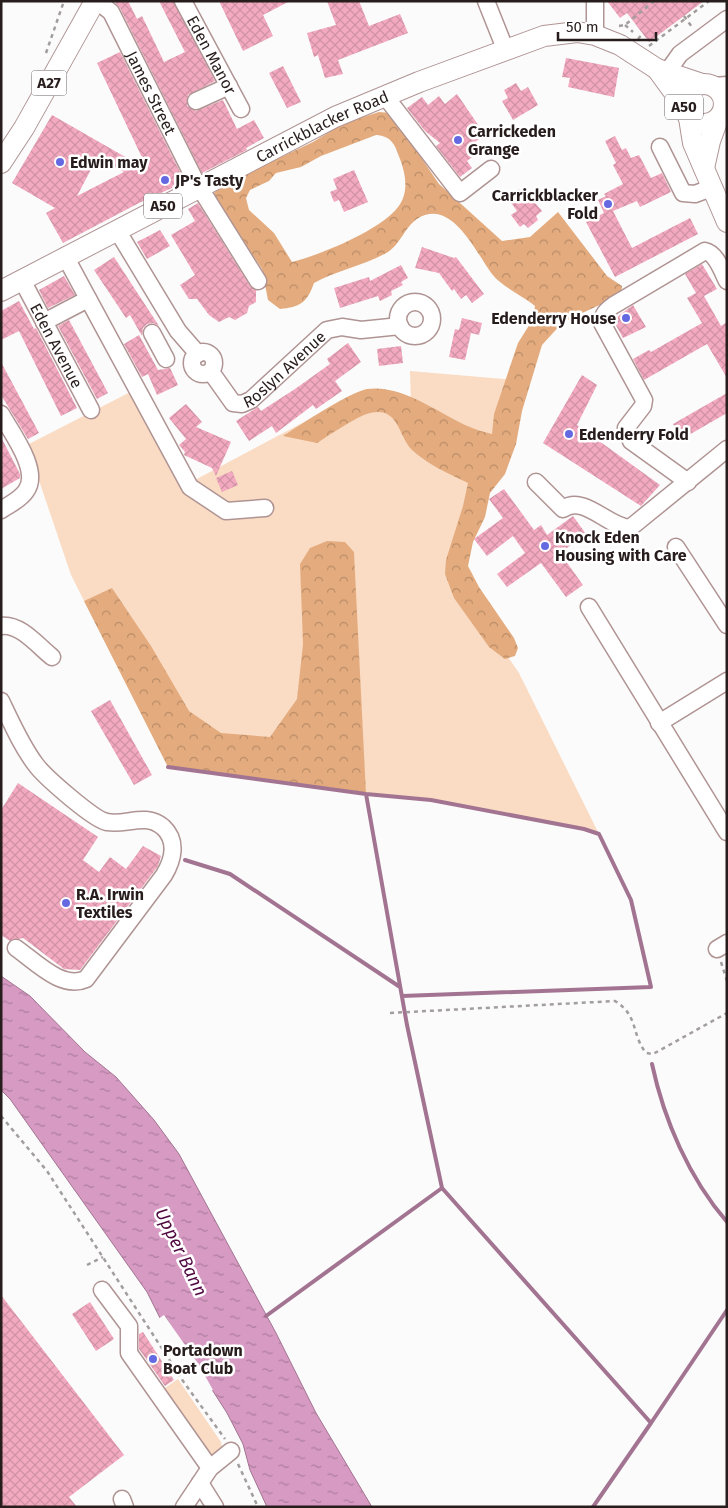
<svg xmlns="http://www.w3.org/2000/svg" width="728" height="1508" font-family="'Fira Sans',sans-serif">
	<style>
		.green { fill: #fadcc4 }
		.forest { fill: url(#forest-crowns); fill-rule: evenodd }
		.water { fill: url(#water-ripples); stroke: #a27491 }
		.pier { fill: #fbfbfb }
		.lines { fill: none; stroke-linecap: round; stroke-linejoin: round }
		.stream { stroke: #a27491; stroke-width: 4 }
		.building { fill: url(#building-cross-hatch); fill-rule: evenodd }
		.minor-casing { stroke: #b09494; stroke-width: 19 }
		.major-casing { stroke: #b09494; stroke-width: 22 }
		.path { stroke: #a39e9e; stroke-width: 2.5; stroke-dasharray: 4 4; stroke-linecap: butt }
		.minor { stroke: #fff; stroke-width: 16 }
		.major { stroke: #fff; stroke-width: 20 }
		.poi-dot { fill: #6468e1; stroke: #fff; stroke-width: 2 }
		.labels { text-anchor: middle; stroke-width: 5; stroke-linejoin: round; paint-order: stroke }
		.shield { fill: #fff; stroke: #686161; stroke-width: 1 }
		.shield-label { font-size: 15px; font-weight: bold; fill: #281d1d }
		.street-label { font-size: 16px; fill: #281d1d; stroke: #fff }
		.poi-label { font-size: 16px; font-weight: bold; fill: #281d1d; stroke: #fff; text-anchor: start }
		.water-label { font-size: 18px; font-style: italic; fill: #500841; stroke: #fff }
	</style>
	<defs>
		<pattern id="forest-crowns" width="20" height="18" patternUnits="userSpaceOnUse" patternTransform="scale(1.25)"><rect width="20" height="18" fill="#e4ac7e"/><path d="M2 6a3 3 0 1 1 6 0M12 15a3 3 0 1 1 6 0" fill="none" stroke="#b98b67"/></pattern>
		<pattern id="water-ripples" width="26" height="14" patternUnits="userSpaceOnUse" patternTransform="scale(1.25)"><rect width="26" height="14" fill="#d69ac3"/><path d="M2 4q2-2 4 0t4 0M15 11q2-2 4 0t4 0" fill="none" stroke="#ae7d9e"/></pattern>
		<pattern id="building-cross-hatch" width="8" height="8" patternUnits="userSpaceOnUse" patternTransform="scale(1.25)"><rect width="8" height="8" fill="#f3aac1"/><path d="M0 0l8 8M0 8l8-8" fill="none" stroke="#d092a5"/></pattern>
	</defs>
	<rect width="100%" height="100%" fill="#fbfbfb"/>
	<path class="green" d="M410 371 517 380 457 583 519 673 599 834 584 829 431 800 366 794 168 767 71 575 27 445 142 386 193 481 366 389 411 405Z
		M178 1379 221 1442 223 1452 209 1461 162 1390Z"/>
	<path class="forest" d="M379 112 391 113 439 184 502 241 530 237 558 212 607 276 622 286 621 295 563 322 542 345 522 411 516 444 505 474 490 493 485 517 473 542 468 566 479 587 514 638 518 648 515 656 505 659 489 647 454 598 445 574 446 560 463 506 468 483C449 474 427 464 412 450 398 436 399 406 370 413 357 416 330 435 317 443L283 436C300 425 350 392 367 389 403 384 439 414 470 427 476 430 485 432 492 434L494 414 518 343 533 319 535 306C522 295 502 287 492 274 477 254 455 205 425 215 406 221 403 242 388 252 364 266 337 270 314 283 307 303 300 307 280 309L268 300 262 269 213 195 216 190 262 164 277 159 313 142 344 123ZM376 135C392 136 395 145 400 159 406 175 409 193 398 207 381 230 320 255 292 262L274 233 249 210 246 198 250 190 269 181 276 173 301 167 321 156Z
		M327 541 345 542 354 552 366 794 168 767 84 601 112 588 151 646 189 711 221 733 270 737 297 699 303 644 300 564 310 548Z"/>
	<path class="water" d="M1 976 30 996 85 1052 116 1077 154 1120 179 1154 276 1333 316 1413 372 1507H267L250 1470 243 1444 227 1413 166 1318H160L147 1292 10 1099 1 1090Z"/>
	<path class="pier" d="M164 1315 199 1365 213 1390 211 1391 164 1320 158 1319Z"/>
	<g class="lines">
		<path class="stream" d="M168 767 366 794 431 800 584 829 599 834 631 900 651 987 402 996
			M185 860 230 874 400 987
			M652 1064C664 1120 689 1178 727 1222
			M442 1188 651 1423 593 1507
			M266 1316 442 1188 407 1025 366 794
			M651 1423 727 1310"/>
	</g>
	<path class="building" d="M114 1H128L137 19 142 16 164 62 185 52 159 1H173L215 81 188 95 187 106 196 111 223 100 237 129 254 120 264 138 246 148 247 150 202 173 120 8Z
		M219 1H290L263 15 273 36 243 51Z
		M327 1H359L369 26 400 14 408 33 338 60 343 74 325 78 318 55 314 57 307 33 336 25Z
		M607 1H704L649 42 627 13 620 18Z
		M120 52 185 182 139 203 63 243 46 213 55 208 12 183 52 115 148 170 97 63ZM97 158 124 172 77 196Z
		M566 58 619 68 614 97 568 87 570 78 562 77Z
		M283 66 301 102 287 108 269 73Z
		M516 83 521 91 528 87 538 105 513 120 502 101 508 98 504 90Z
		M457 94 485 135 475 142 481 150 467 161 472 168 460 177 436 146 440 143 425 131 407 108 422 97 428 105 439 96 445 104Z
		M615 136 622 150 626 148 631 158 639 155 651 178 662 173 671 192 640 207 637 201 613 211 632 248 690 218 698 234 615 277 586 222 604 213 598 200 606 196 604 194 623 184 613 165 616 163 605 141Z
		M354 170 368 202 344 212 339 200 334 202 330 192 337 189 333 179Z
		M519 189 528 201 531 198 542 211 536 216 538 220 528 228 524 224 520 227 511 215 517 211 507 197Z
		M198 203 250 286 256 290V302L249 306 247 313 235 320 229 317 219 322 209 315 197 299H189L180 285 195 275 171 235 195 221 188 209Z
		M160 230 170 246 147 259 137 242Z
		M422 247 454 258 456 257 484 294 472 303 466 295 461 299 454 289 452 291 439 273 415 268Z
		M114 257 159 326 153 323 147 324 143 328 142 336 130 315 126 318 94 270Z
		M702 264 717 289 704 296 721 326 727 322V378L707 344 644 380 633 359 649 350 651 352 702 323 687 298 696 293 685 274Z
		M401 265 408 278 401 282 403 285 391 291 392 295 380 301 378 296 340 308 334 288 369 277 370 281Z
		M64 276 75 295 48 308 39 290Z
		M19 301 34 329 36 328 77 408 61 416 19 331 1 340V311Z
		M633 305 646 327 623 338 613 320Z
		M462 318 482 323 479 335 471 333 465 360 449 357 455 329 459 330Z
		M69 320 108 393 97 399 58 326Z
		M139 335 158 370 170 368 178 385 157 395 148 374 142 377 124 344Z
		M348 343 361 362 335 381 342 391 316 409 313 405 276 433 272 426 249 441 236 421 258 407 261 411 295 389 330 364 327 359Z
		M401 346 403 363 379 366 377 349Z
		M1 362 39 433 28 439 1 395Z
		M582 375 597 385 577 425 660 485 641 506 543 443Z
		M727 393V413L682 439 673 424Z
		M186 404 202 422 196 427 231 442 216 476 212 468 184 455 185 452 179 445 186 439 169 418Z
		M1 437 20 474V478L1 489Z
		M232 471 238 485 222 492 216 478Z
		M504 489 534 530 541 525 547 535 573 516 586 534 560 553 583 585 566 597 541 563 507 587 497 574 525 553 513 536 487 556 474 539 503 518 489 499Z
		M110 700 152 775 134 785 91 711Z
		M18 783 98 837 83 860 99 872 110 857 126 869 143 846 161 856 158 866 80 970 64 969 23 938 10 941 1 935V810Z
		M1 1295 124 1455 69 1497 77 1507H1Z
		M90 1302 114 1339 96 1351 72 1314Z
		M143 1332 174 1380 165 1386 139 1349V1334Z"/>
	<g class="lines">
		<g class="minor-casing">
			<g id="minor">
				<path id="s1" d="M97 1 111 12 195 180 258 281"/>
				<path id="s2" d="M183 1 241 109"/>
				<path d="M486 1 506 51"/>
				<path d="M595 1V35"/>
				<path d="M663 78 680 54 727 19"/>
				<path d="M714 86 727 85"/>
				<path d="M385 96 460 193 491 169"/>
				<path d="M196 101 229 86"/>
				<path d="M724 108 727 107"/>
				<path d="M660 147 683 193 695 194 711 188"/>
				<path d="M117 230 178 331 198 354"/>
				<path d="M65 256 190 487 226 511 265 508"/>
				<path id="s3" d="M22 280 91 410"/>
				<circle cx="415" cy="319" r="17"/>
				<path d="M44 322 88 299"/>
				<path d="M152 333 166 359"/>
				<circle cx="203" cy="363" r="11"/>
				<path id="s4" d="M211 372 233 403 242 404 251 400 327 330 342 327 361 330 400 326"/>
				<path d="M1 414C11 432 41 471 26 491 20 500 10 504 1 510"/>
				<path d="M536 482 563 509C584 494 608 527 630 528L727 449"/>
				<path d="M688 482 631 441 626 428 643 406 644 400 602 323C603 313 606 311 614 305L705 251C716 253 722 271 727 281"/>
				<path d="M676 547 727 625"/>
				<path d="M589 607 727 832"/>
				<path d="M1 626C20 623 38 646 52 657"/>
				<path d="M1 701C11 722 22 747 36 765 45 777 94 820 107 822 126 826 145 812 163 827 178 841 173 860 164 875L86 979C62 990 36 962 16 948"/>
				<path d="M659 723 727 681"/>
				<path d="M717 949 727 943"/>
				<path d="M102 1290 129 1326V1353L210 1468"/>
				<path d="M200 1483 215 1507"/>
				<path d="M122 1499 125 1507"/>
				<path d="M184 1507 210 1468 231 1451"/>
			</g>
		</g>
		<g class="major-casing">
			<g id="major">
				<path d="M657 69 702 84"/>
				<circle cx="704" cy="104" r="20"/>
				<path d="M689 118 693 143 727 222"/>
				<path d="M1 163 24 128 95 1"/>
				<path d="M704 168 710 141 718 119"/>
				<path id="s5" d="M1 291 335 117 419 82 544 36 577 32 595 35 620 45 657 69 684 106"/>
			</g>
		</g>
		<path class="path" d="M684 16 692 27
			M625 25 633 32
			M619 26 625 25 654 1
			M638 39 643 33
			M649 46 709 1
			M46 53 64 1
			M721 962 727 981
			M390 1013 615 1001C639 1016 631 1034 646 1053L653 1054 727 1013
			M1 1116 47 1171 183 1381 225 1439
			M87 1265 103 1257
			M238 1464 258 1507"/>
		<use href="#minor" class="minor"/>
		<use href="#major" class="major"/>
	</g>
	<g class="poi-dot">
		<circle cx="458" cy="140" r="5"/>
		<circle cx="60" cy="162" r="5"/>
		<circle cx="165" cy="180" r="5"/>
		<circle cx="608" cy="204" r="5"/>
		<circle cx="626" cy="318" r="5"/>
		<circle cx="569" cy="434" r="5"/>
		<circle cx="545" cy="546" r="5"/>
		<circle cx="66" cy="903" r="5"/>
		<circle cx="153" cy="1359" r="5"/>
	</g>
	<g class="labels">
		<g class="shield">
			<rect x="31.5" y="70.5" width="35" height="25" rx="4"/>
			<rect x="665" y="94.5" width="38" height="25" rx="4"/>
			<rect x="144" y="193.5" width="38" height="25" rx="4"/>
		</g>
		<g class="shield-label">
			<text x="49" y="88">A27</text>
			<text x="684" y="112">A50</text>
			<text x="163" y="211">A50</text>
		</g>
		<g class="street-label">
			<text dy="6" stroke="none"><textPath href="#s2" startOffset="61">Eden Manor</textPath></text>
			<text dy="6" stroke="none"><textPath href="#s1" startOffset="108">James Street</textPath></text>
			<text dy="6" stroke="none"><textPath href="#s5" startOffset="361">Carrickblacker Road</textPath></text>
			<text dy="6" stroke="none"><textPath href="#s3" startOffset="74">Eden Avenue</textPath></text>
			<text dy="6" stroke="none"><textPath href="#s4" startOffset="102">Roslyn Avenue</textPath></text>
		</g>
		<g class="poi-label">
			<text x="468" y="137">Carrickeden<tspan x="468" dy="18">Grange</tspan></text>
			<text x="70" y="168">Edwin may</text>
			<text x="175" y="186">JP's Tasty</text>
			<text x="598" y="201" text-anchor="end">Carrickblacker<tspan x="598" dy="18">Fold</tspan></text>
			<text x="616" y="324" text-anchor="end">Edenderry House</text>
			<text x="579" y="440">Edenderry Fold</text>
			<text x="555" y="543">Knock Eden<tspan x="555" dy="18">Housing with Care</tspan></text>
			<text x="76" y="900">R.A. Irwin<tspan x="76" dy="18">Textiles</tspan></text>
			<text x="163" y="1356">Portadown<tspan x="163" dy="18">Boat Club</tspan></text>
		</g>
		<g class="water-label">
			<text transform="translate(181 1252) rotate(64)" y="6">Upper Bann</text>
		</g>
	</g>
	<rect width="728" height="1508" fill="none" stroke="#281d1d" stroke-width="5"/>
	<path d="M558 32v8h98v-8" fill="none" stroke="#281d1d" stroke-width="2.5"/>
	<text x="566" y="32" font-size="15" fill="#281d1d" stroke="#ffffff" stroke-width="4" paint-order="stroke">50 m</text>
</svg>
